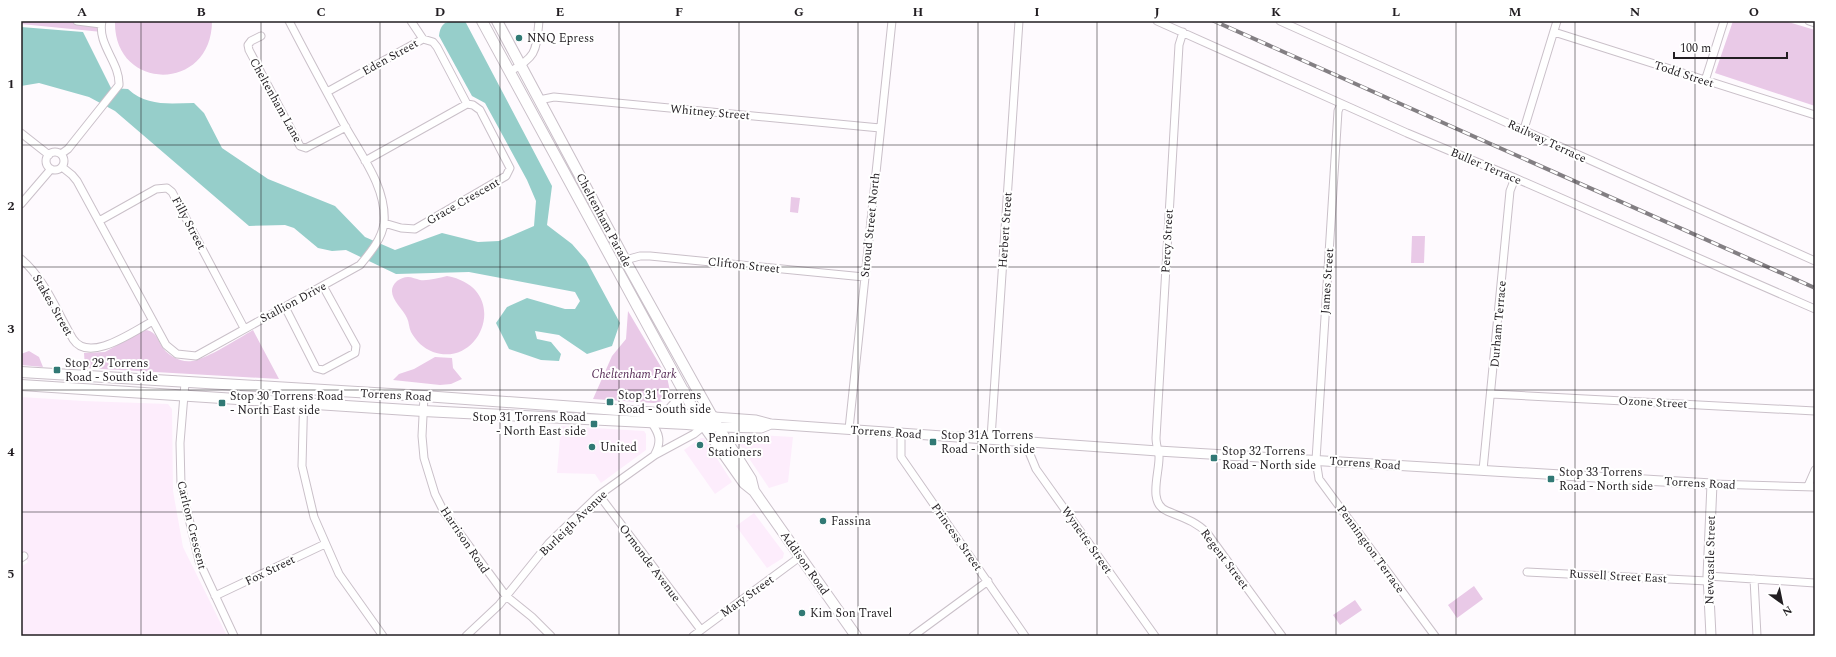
<svg xmlns="http://www.w3.org/2000/svg" width="1836" height="657" font-family="Spectral,serif">
	<style>
		.built { fill: #fdedfc }
		.green { fill: #e9c9e7 }
		.water { fill: #96ceca }
		.lines { fill: none; stroke-linecap: round; stroke-linejoin: round }
		.minor-casing { stroke: #cac0c9; stroke-width: 9 }
		.tertiary-casing { stroke: #cac0c9; stroke-width: 11 }
		.secondary-casing { stroke: #cac0c9; stroke-width: 12 }
		.minor { stroke: #fff; stroke-width: 7 }
		.tertiary { stroke: #fff; stroke-width: 9 }
		.secondary { stroke: #fff; stroke-width: 10 }
		.rail-casing { stroke: #837f83; stroke-width: 4 }
		.rail { stroke: #fff; stroke-width: 2.5; stroke-dasharray: 8; stroke-linecap: butt }
		.grid { fill: none; stroke: #221e22; stroke-width: 1; stroke-opacity: 0.55 }
		.poi-dot { fill: #317975; stroke: #fff; stroke-width: 1.5 }
		.labels { text-anchor: middle; stroke-width: 4; stroke-linejoin: round; paint-order: stroke }
		.poi-label { font-size: 12px; fill: #221e22; stroke: #fff; text-anchor: start }
		.street-label { font-size: 12px; fill: #221e22; stroke: #fff }
		.park-label { font-size: 12px; font-style: italic; fill: #562b55; stroke: #fff }
		.neatline { fill: none; stroke: #221e22; stroke-width: 1.5 }
		.grid-label { font-size: 13px; text-anchor: middle; font-weight: bold; fill: #221e22 }
	</style>
	<rect width="100%" height="100%" fill="#fefafe"/>
	<path class="built" d="M21 397 83 401 168 404 172 409 173 491 183 547 227 636H21V567L28 562 21 551Z
		M561 426 644 431 646 434V450L601 483 595 474 557 473Z
		M737 434 793 437 788 482 769 488 736 439Z
		M701 438H704L732 482 715 494 684 450Z
		M754 513 784 553 783 558 767 568 736 526Z"/>
	<path class="green" d="M21 21H77L101 24 102 32 21 24Z
		M115 21H212C212 93 113 92 115 21Z
		M1733 21H1785L1815 30V106L1715 73Z
		M791 197 800 198 798 213 790 212Z
		M1412 236H1425L1424 263H1411Z
		M447 276C512 288 482 369 433 352 423 348 416 341 411 332 409 328 409 322 407 318 402 307 383 294 397 281 400 279 404 277 408 277 412 277 416 279 420 280 428 281 438 278 447 276Z
		M628 311 667 377 670 391 663 401 654 403 593 399 612 356 626 339Z
		M144 330C154 330 157 337 161 345 166 355 181 363 192 361 207 359 239 338 253 330L279 379 85 368 84 353 105 352Z
		M29 351 39 357 43 367 21 365V354Z
		M435 357 452 358 453 368 462 379 451 384 440 385 393 380 399 374 414 369Z
		M1474 586 1483 599 1457 618 1448 605Z
		M1355 600 1362 610 1340 625 1333 615Z"/>
	<path class="water" d="M465 21 552 186 547 225 572 244 586 260 620 323 612 346 587 354 559 335 535 331 537 339 551 342 561 354 559 361 541 360 509 349 496 323 507 307 527 298 565 309H575L580 301 575 292 469 272 396 274 346 250 332 251 318 248 294 228 285 225 249 226 115 111 89 97 39 83 21 86V27L83 32 111 88 128 89C147 107 170 103 194 103L204 113 222 148 268 179 335 206 365 237 395 250 442 233 478 242 499 241 534 226 536 201 527 180 485 103 472 96 439 36C441 19 450 21 465 21Z"/>
	<g class="lines">
		<g class="minor-casing">
			<path id="minor" d="M77 21 101 24
				M411 21 423 39
				M1157 21 1407 133 1515 178 1815 309
				M1280 21 1815 261
				M1809 21 1815 23
				M1183 32 1179 45 1156 438C1156 444 1158 450 1159 456 1160 472 1147 503 1167 511 1181 517 1196 521 1207 533L1282 636
				M1554 32 1815 115
				M261 36 251 41 248 45 249 50 300 146 306 148 346 127
				M509 72C537 57 536 51 539 21
				M1705 81 1724 21
				M327 92 423 39 433 42 437 47 467 104
				M539 100 554 97 880 128
				M1341 104 1338 111 1316 460 1319 479 1435 636
				M1524 129 1557 21
				M21 133 49 155
				M46 161a9 9 0 1 1 18 0a9 9 0 1 1-18 0Z
				M61 154 68 149 119 85C120 62 97 45 102 21
				M365 161 467 104 473 105 480 110 510 168 506 176 415 229 401 228 384 223
				M62 167 72 175 77 181 166 345 177 354 196 356 360 265C370 253 382 239 384 223 387 188 361 155 345 126 326 91 307 56 289 21
				M21 204 51 169
				M99 221 156 189 167 188 172 192 244 328
				M21 259C45 279 57 312 73 339 89 364 134 331 153 321
				M625 260 640 256H650L864 277
				M285 307 316 368 323 370 355 353 356 346 323 286
				M185 383 180 443 181 485 199 561 234 636
				M304 389 302 466 314 517 339 574 383 636
				M1491 394 1815 411
				M424 396 422 436 424 458 435 494 444 512 506 596 532 617 551 636
				M651 422C659 433 662 441 655 454
				M849 429 892 21
				M901 433V457L1025 636
				M991 438 1019 21
				M1029 441V452L1036 469 1155 636
				M1483 470 1510 191 1515 178
				M1712 484 1815 487
				M1808 486 1815 470
				M599 495 701 630
				M21 558 24 556
				M1527 572 1708 581
				M1708 576 1815 583
				M1754 579 1757 636
				M215 596 325 544
				M466 636 499 605 549 543 599 495 655 455 694 434 704 426
				M693 636 801 556
				M913 636 988 581"/>
		</g>
		<g class="tertiary-casing">
			<path id="tertiary" d="M714 417 756 420 771 424 1158 451 1712 484 1708 576 1711 636
				M718 427 761 428 771 424"/>
		</g>
		<g class="secondary-casing">
			<path id="secondary" d="M482 21 697 416 744 483 754 491 856 636
				M497 21 625 260 718 427 751 479 754 491
				M21 372 424 396 714 417
				M21 385 423 411 687 424 718 427
				M666 414 676 403 684 391"/>
		</g>
		<use href="#minor" class="minor"/>
		<use href="#tertiary" class="tertiary"/>
		<use href="#secondary" class="secondary"/>
		<g class="rail-casing">
			<path id="rail" d="M1214 21 1815 288"/>
		</g>
		<use href="#rail" class="rail"/>
	</g>
	<path class="grid" d="M141 21V636M261 21V636M380 21V636M500 21V636M619 21V636M739 21V636M858 21V636M978 21V636M1097 21V636M1217 21V636M1336 21V636M1456 21V636M1575 21V636M1695 21V636M21 145H1815M21 267H1815M21 390H1815M21 512H1815"/>
	<g class="poi-dot">
		<circle cx="519" cy="38" r="4"/>
		<rect x="53" y="366" width="8" height="8" rx="2"/>
		<rect x="606" y="398" width="8" height="8" rx="2"/>
		<rect x="218" y="399" width="8" height="8" rx="2"/>
		<rect x="590" y="420" width="8" height="8" rx="2"/>
		<rect x="929" y="438" width="8" height="8" rx="2"/>
		<circle cx="700" cy="445" r="4"/>
		<circle cx="592" cy="447" r="4"/>
		<rect x="1210" y="454" width="8" height="8" rx="2"/>
		<rect x="1547" y="475" width="8" height="8" rx="2"/>
		<circle cx="823" cy="521" r="4"/>
		<circle cx="802" cy="613" r="4"/>
	</g>
	<g class="labels">
		<g class="poi-label">
			<text x="527" y="42">NNQ Epress</text>
			<text x="65" y="367">Stop 29 Torrens<tspan x="65" dy="14">Road - South side</tspan></text>
			<text x="618" y="399">Stop 31 Torrens<tspan x="618" dy="14">Road - South side</tspan></text>
			<text x="230" y="400">Stop 30 Torrens Road<tspan x="230" dy="14">- North East side</tspan></text>
			<text x="586" y="421" text-anchor="end">Stop 31 Torrens Road<tspan x="586" dy="14">- North East side</tspan></text>
			<text x="941" y="439">Stop 31A Torrens<tspan x="941" dy="14">Road - North side</tspan></text>
			<text x="708" y="442">Pennington<tspan x="708" dy="14">Stationers</tspan></text>
			<text x="600" y="451">United</text>
			<text x="1222" y="455">Stop 32 Torrens<tspan x="1222" dy="14">Road - North side</tspan></text>
			<text x="1559" y="476">Stop 33 Torrens<tspan x="1559" dy="14">Road - North side</tspan></text>
			<text x="831" y="525">Fassina</text>
			<text x="810" y="617">Kim Son Travel</text>
		</g>
		<g class="street-label">
			<text transform="translate(390 57) rotate(-29)" y="4">Eden Street</text>
			<text transform="translate(1684 74) rotate(18)" y="4">Todd Street</text>
			<text transform="translate(276 100) rotate(61)" y="4">Cheltenham Lane</text>
			<text transform="translate(710 112) rotate(5)" y="4">Whitney Street</text>
			<text transform="translate(1547 141) rotate(25)" y="4">Railway Terrace</text>
			<text transform="translate(1486 166) rotate(23)" y="4">Buller Terrace</text>
			<text transform="translate(463 201) rotate(-30)" y="4">Grace Crescent</text>
			<text transform="translate(604 220) rotate(62)" y="4">Cheltenham Parade</text>
			<text transform="translate(189 223) rotate(62)" y="4">Filly Street</text>
			<text transform="translate(870 225) rotate(-84)" y="4">Stroud Street North</text>
			<text transform="translate(1005 230) rotate(-86)" y="4">Herbert Street</text>
			<text transform="translate(1167 241) rotate(-87)" y="4">Percy Street</text>
			<text transform="translate(744 265) rotate(6)" y="4">Clifton Street</text>
			<text transform="translate(1327 281) rotate(-86)" y="4">James Street</text>
			<text transform="translate(293 302) rotate(-28)" y="4">Stallion Drive</text>
			<text transform="translate(53 305) rotate(60)" y="4">Stakes Street</text>
			<text transform="translate(1498 324) rotate(-85)" y="4">Durham Terrace</text>
			<text transform="translate(396 395) rotate(3)" y="4">Torrens Road</text>
			<text transform="translate(1653 402) rotate(3)" y="4">Ozone Street</text>
			<text transform="translate(886 432) rotate(4)" y="4">Torrens Road</text>
			<text transform="translate(1365 463) rotate(4)" y="4">Torrens Road</text>
			<text transform="translate(1700 483) rotate(3)" y="4">Torrens Road</text>
			<text transform="translate(573 523) rotate(-44)" y="4">Burleigh Avenue</text>
			<text transform="translate(192 525) rotate(76)" y="4">Carlton Crescent</text>
			<text transform="translate(957 537) rotate(55)" y="4">Princess Street</text>
			<text transform="translate(465 540) rotate(56)" y="4">Harrison Road</text>
			<text transform="translate(1087 540) rotate(55)" y="4">Wynette Street</text>
			<text transform="translate(1371 549) rotate(54)" y="4">Pennington Terrace</text>
			<text transform="translate(1225 559) rotate(53)" y="4">Regent Street</text>
			<text transform="translate(1710 560) rotate(-89)" y="4">Newcastle Street</text>
			<text transform="translate(650 563) rotate(53)" y="4">Ormonde Avenue</text>
			<text transform="translate(805 563) rotate(55)" y="4">Addison Road</text>
			<text transform="translate(270 570) rotate(-26)" y="4">Fox Street</text>
			<text transform="translate(1618 576) rotate(3)" y="4">Russell Street East</text>
			<text transform="translate(747 596) rotate(-36)" y="4">Mary Street</text>
		</g>
		<g class="park-label">
			<text x="634" y="378">Cheltenham Park</text>
		</g>
	</g>
	<rect width="1836" height="657" fill="none" stroke="#ffffff" stroke-width="44"/>
	<g transform="translate(1782 603) rotate(147)" stroke="#ffffff" stroke-width="3" paint-order="stroke">
	<path d="M0-3L7 15L0 10L-7 15Z" fill="#221e22"/>
	<text y="-6" font-size="11" font-weight="bold" text-anchor="middle" fill="#221e22">N</text>
	</g>
	<path d="M1674 52v6h113v-6" fill="none" stroke="#221e22" stroke-width="2"/>
	<text x="1680" y="52" font-size="12" fill="#221e22" stroke="#ffffff" stroke-width="3" paint-order="stroke">100 m</text>
	<rect x="22" y="22" width="1792" height="613" class="neatline"/>
	<g class="grid-label">
		<text x="82" y="16">A</text>
		<text x="201" y="16">B</text>
		<text x="321" y="16">C</text>
		<text x="440" y="16">D</text>
		<text x="560" y="16">E</text>
		<text x="679" y="16">F</text>
		<text x="799" y="16">G</text>
		<text x="918" y="16">H</text>
		<text x="1037" y="16">I</text>
		<text x="1157" y="16">J</text>
		<text x="1276" y="16">K</text>
		<text x="1396" y="16">L</text>
		<text x="1515" y="16">M</text>
		<text x="1635" y="16">N</text>
		<text x="1754" y="16">O</text>
		<text x="11" y="88">1</text>
		<text x="11" y="210">2</text>
		<text x="11" y="333">3</text>
		<text x="11" y="456">4</text>
		<text x="11" y="578">5</text>
	</g>
</svg>
